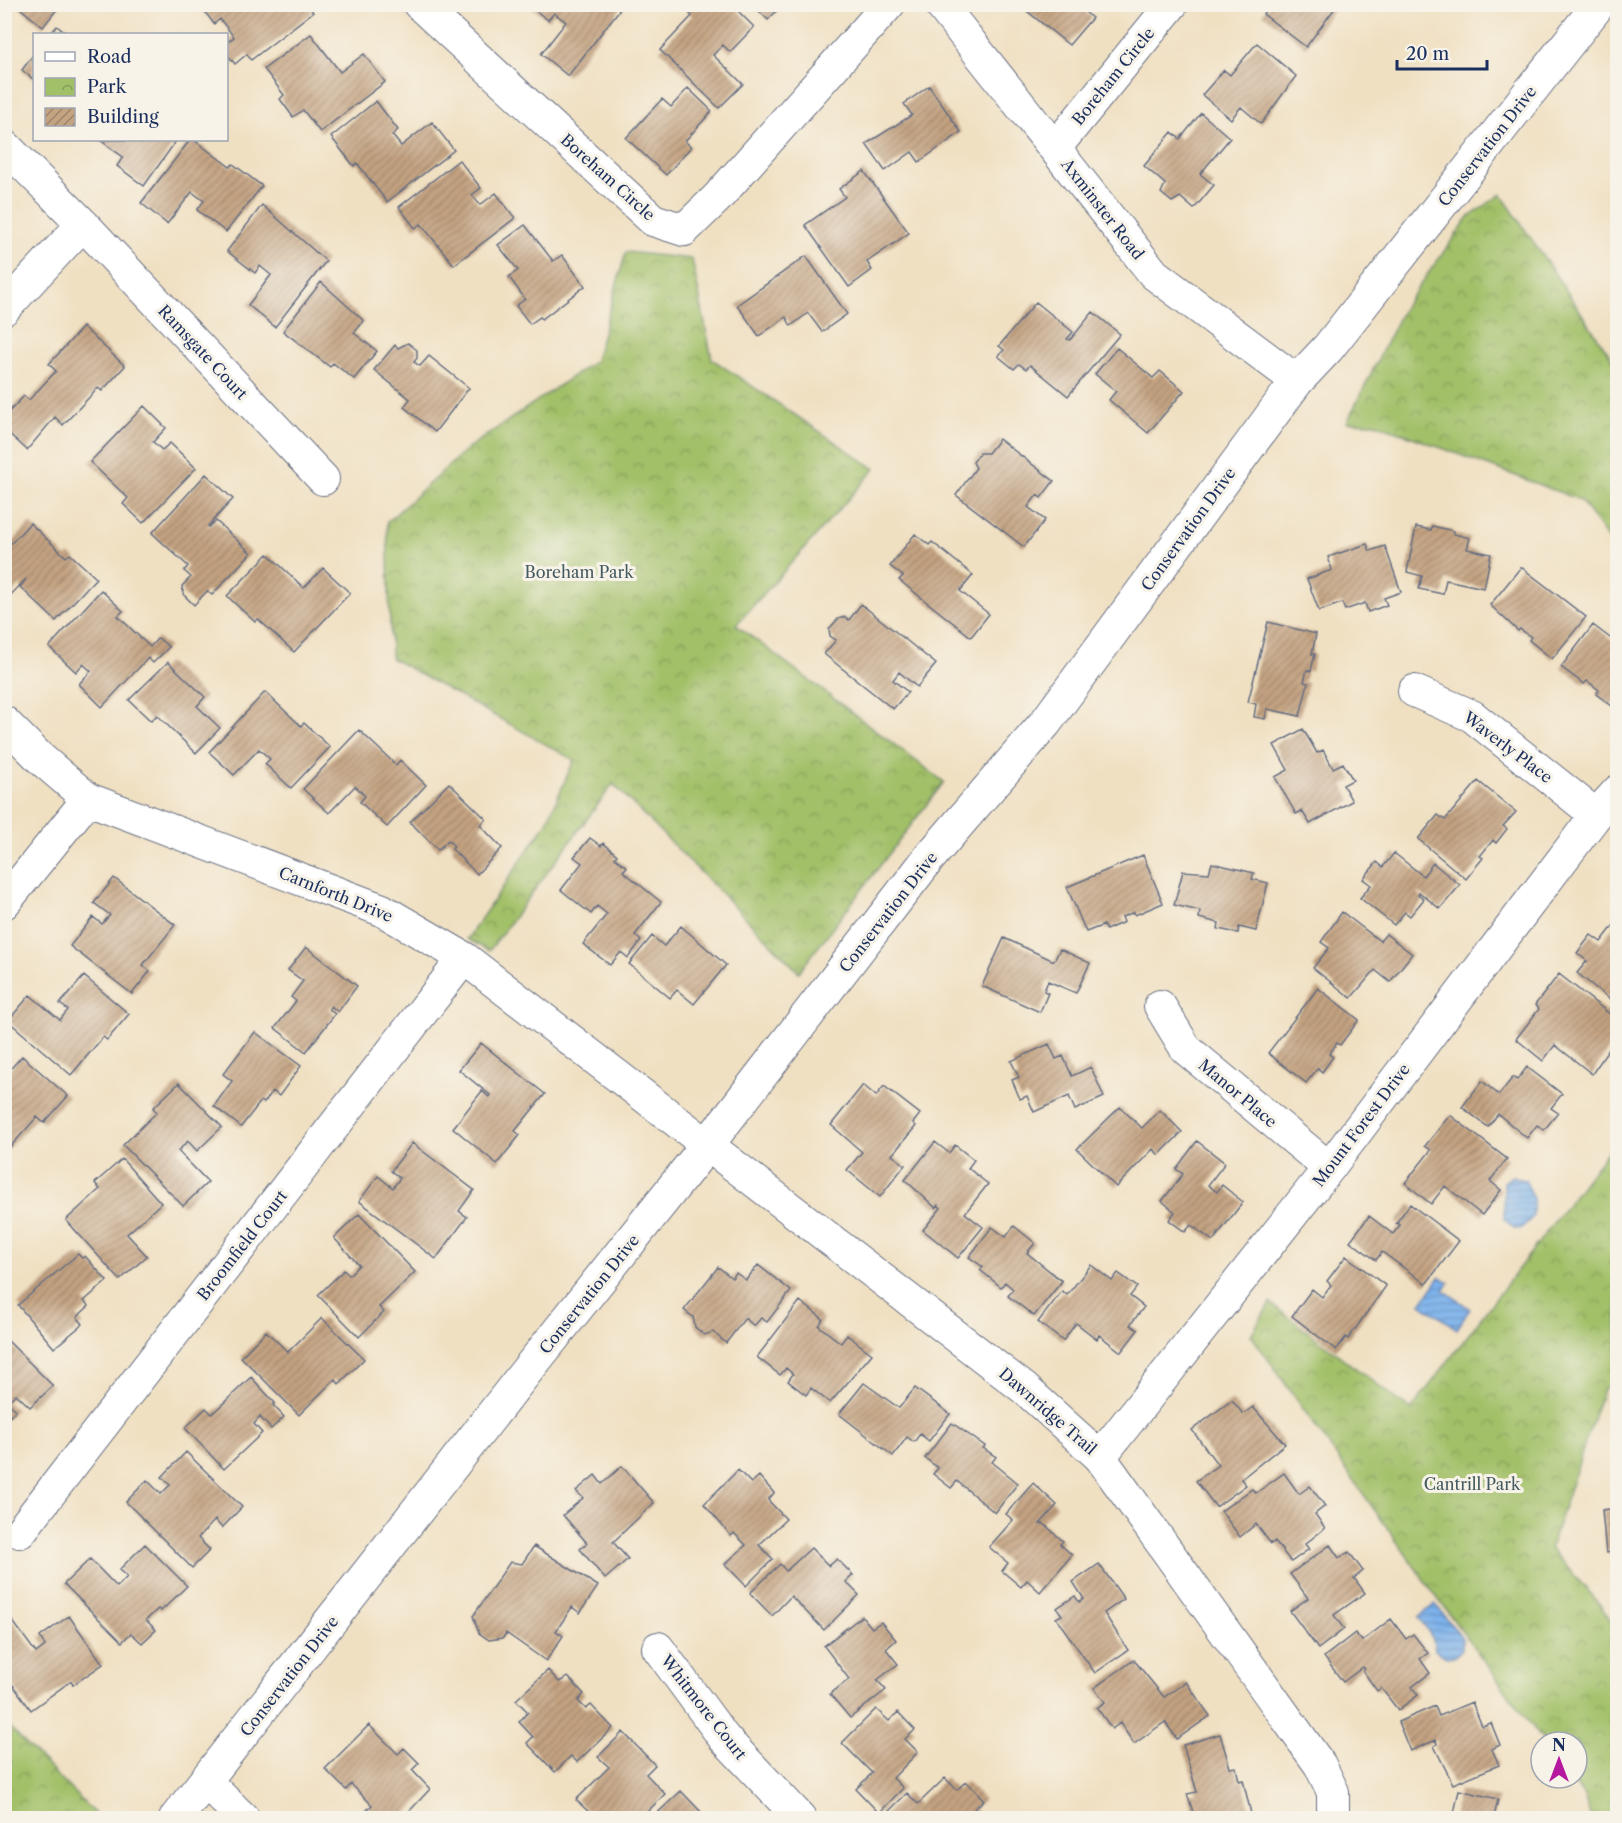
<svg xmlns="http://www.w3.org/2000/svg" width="1622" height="1823" font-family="'Libre Caslon Text',serif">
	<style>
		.park { fill: url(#park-crowns); stroke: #5e7863; stroke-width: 1.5 }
		.water { fill: url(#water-rules); stroke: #4c70a4; stroke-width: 1.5 }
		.building { fill: url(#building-hatch) }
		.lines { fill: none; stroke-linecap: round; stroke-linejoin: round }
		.street-casing { stroke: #666d81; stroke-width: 34 }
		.secondary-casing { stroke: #666d81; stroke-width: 35 }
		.street { stroke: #fff; stroke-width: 32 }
		.secondary { stroke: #fff; stroke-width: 33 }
		.labels { text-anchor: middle; stroke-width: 6; stroke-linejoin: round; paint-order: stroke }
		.street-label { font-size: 16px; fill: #1b2f5e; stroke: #f7f3e8 }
		.park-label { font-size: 16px; fill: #445a61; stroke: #f7f3e8 }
	</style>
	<defs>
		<pattern id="park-crowns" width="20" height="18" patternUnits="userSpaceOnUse" patternTransform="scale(1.5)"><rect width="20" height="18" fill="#a2c068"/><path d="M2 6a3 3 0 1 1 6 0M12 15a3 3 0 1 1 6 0" fill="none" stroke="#839c59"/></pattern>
		<pattern id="water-rules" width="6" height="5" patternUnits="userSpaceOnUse" patternTransform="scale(1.5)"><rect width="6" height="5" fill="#7db2eb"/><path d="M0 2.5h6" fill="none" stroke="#6691c2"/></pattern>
		<pattern id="building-hatch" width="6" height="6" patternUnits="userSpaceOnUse" patternTransform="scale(1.5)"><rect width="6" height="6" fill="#c4a381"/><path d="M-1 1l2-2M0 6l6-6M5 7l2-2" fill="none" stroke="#9e856d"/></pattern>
	</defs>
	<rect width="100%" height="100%" fill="#f7f3e8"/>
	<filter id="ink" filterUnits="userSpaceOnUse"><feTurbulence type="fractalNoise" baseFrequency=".0167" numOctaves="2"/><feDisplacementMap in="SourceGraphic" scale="12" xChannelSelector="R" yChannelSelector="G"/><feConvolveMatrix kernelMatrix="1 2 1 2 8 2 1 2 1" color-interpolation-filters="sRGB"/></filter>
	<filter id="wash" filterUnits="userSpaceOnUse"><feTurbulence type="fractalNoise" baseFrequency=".008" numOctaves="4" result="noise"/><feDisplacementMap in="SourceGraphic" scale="24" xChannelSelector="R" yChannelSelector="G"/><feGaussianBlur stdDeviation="1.35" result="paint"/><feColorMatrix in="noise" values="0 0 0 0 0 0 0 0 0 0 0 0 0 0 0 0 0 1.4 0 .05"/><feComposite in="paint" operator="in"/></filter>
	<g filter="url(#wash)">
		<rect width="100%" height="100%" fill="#f0e0c2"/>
		<path class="park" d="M1501 194 1617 366V551L1580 500 1375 423 1347 422 1404 307 1468 218Z
			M626 252 692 259 712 359 875 469 736 625 944 782 799 972 613 784 489 951 467 939 546 824 574 760 391 658 387 522 468 448 595 361Z
			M1617 1139V1378L1603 1390 1550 1548 1599 1603 1617 1631V1818H1591L1584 1796 1571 1778H1577V1742H1544L1424 1580 1251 1335 1270 1303 1411 1410Z
			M4 1723H5L99 1818H5Z"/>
		<path class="water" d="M1512 1176 1525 1180 1533 1196V1217L1520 1229 1514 1228 1504 1219V1182Z
			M1440 1277 1449 1283 1444 1290 1470 1309 1457 1329 1421 1304Z
			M1435 1604 1462 1638V1649L1455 1656 1446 1657 1435 1650 1433 1639 1419 1617Z"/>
		<g id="blocks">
			<path class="building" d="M15 4H61L43 27Z
				M199 4H307L313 12 251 60 247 54 235 64 226 53V43L234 37 220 19 214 24Z
				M527 4H615L620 9 568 76 541 54 566 22 554 13 548 20Z
				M694 4H731L754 27 730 52 723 45 713 55 743 84 719 108 660 50 692 16 687 11Z
				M752 4H783L768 20Z
				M1032 4H1089L1084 11 1092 18 1069 45 1027 11Z
				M1270 4H1338L1306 47 1263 14Z
				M57 26 67 34H50Z
				M311 34 340 72 364 54 385 82 320 132 303 110 293 117 280 99 284 95 264 69Z
				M1257 43 1296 76 1261 124 1241 107 1231 119 1202 95 1224 70 1230 75Z
				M34 54V80L22 70Z
				M929 86 961 132 919 162 912 152 885 171 866 144 912 115 904 104Z
				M688 88 712 111 685 141 691 147 666 175 626 138 662 99 671 107Z
				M376 101 398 130 392 135 401 146 432 122 454 150 387 202 357 163 354 166 331 137Z
				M1201 113 1230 138 1200 174 1214 185 1194 209 1180 197 1172 202 1161 193 1165 184 1144 166 1172 132 1180 139Z
				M100 140H174L176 141 144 186 117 166 123 157Z
				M190 140H194L230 167 233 164 262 186 226 232 197 210 204 201 192 192 167 224 141 203Z
				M459 160 481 188 472 195 480 205 496 193 515 218 454 265 421 224 415 228 399 207Z
				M864 171 909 233 867 262 872 270 849 287 805 225 845 197 839 189Z
				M262 205 326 261 275 327 248 305 271 275 260 266 255 273 227 251Z
				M525 225 553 261 562 255 585 286 542 319 540 317 530 324 516 306 525 299 509 277 518 270 498 245Z
				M806 256 847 314 822 332 808 313 791 326 786 317 759 336 737 305Z
				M321 282 364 321 354 333 377 351 354 379 333 363 330 367 283 331Z
				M1036 302 1073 332 1067 339 1070 340 1093 312 1120 334 1068 396 1030 365 1026 369 1019 364 1014 369 998 356 1004 350 999 346Z
				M83 327 125 366 102 391 98 388 63 425 55 417 27 450 4 429V417L24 396 29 400 56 371 49 364Z
				M408 343 417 350V358L414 362 420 366 429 356 469 388 435 432 404 407 410 399 374 370 395 345 398 348Z
				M1117 348 1153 378 1160 371 1184 391 1148 433 1109 400 1116 391 1095 374Z
				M144 406 166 428 153 442 162 450 170 443 196 468 143 523 123 504 128 498 90 462Z
				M999 439 1054 481 1041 498 1037 495 1028 507 1045 520 1024 547 956 495 976 468 973 462 980 453H988Z
				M206 474 233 499 208 526 209 527 216 521 251 553 212 595 207 591 194 605 184 595 182 586 191 577 184 571 188 566 152 533Z
				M30 523 66 557 70 554 96 578 56 621 20 587 26 579 4 602V551Z
				M1432 526 1454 531V534L1470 538 1467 549 1491 554 1484 588 1446 580 1443 594 1419 589 1422 576 1407 572 1416 527 1431 530Z
				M915 534 929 545 932 542 973 575 960 591 989 614 971 637 899 580 903 576 890 566Z
				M1367 544 1370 551 1385 546 1401 592 1384 598 1387 605 1368 612 1365 603 1345 610 1342 603 1319 611 1307 579 1332 570 1328 557Z
				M268 554 304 588 323 568 350 593 294 652 258 619 255 622 227 596Z
				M1521 567 1586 617 1552 659 1529 640 1531 637 1520 629 1518 631 1490 605Z
				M101 590 123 611 118 616 150 647 158 638 169 647 153 663 148 658 102 707 79 684 91 671 83 664 76 672 49 647Z
				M861 604 936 664 917 687 899 672 893 680 908 692 893 709 824 654 836 640 830 636 829 629 838 619 845 617 849 620Z
				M1268 622 1316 634 1312 654H1315L1311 671 1307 670 1304 682 1308 683 1300 716 1267 709 1265 719 1254 717 1256 704 1248 702Z
				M1593 625 1618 644V706L1614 703 1612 706 1596 694 1599 690 1587 681 1584 684 1561 667Z
				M168 662 205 697 197 706 220 728 196 753 157 715 151 721 129 700Z
				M265 692 301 726 304 723 330 747 291 788 265 764 270 759 259 749 234 775 209 752Z
				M1303 729 1317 753 1323 750 1333 768 1343 763 1353 780 1343 785 1352 801 1310 824 1302 811 1296 814 1275 777 1288 770 1274 745Z
				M359 730 396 765 400 760 426 785 387 827 360 802 365 796 355 786 329 813 303 789Z
				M1478 781 1516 812 1503 826 1507 829 1496 843 1493 840 1480 856 1483 858 1466 879 1418 839 1438 815 1445 820Z
				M449 783 486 819 480 825 502 848 477 874 452 849 454 846 448 840 438 850 410 822Z
				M590 838 601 846 603 843 617 855 615 858 627 867 623 871 661 902 635 935 641 941 628 958 621 952 610 965 583 944 607 914 597 906 591 914 561 890 582 863 574 857Z
				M1394 853 1423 876 1433 863 1460 885 1440 909 1419 892 1418 894 1424 899 1410 916 1405 912 1394 925 1360 898 1371 885 1363 879 1377 862 1383 867Z
				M1143 855 1163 903 1135 915 1134 912 1122 917 1124 922 1106 930 1104 925 1086 932 1067 887Z
				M1212 863 1254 873 1252 879 1268 883 1256 931 1239 927 1238 933 1218 929 1219 923 1199 918 1200 911 1174 905 1183 871 1209 873Z
				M114 878 175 925 143 965 150 971 132 994 70 946 93 917 102 924 110 915 94 903Z
				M1342 912 1380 941 1386 934 1412 954 1390 982 1375 970 1351 998 1313 968 1329 948 1321 942Z
				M1618 920V1001L1614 998 1612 1001 1577 973 1587 961 1577 953 1591 935 1601 942Z
				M681 926 726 965 694 1004 677 990 670 998 629 964 652 936 664 946Z
				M1004 938 1054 961 1060 949 1090 963 1076 993 1048 981 1044 991 1048 993 1040 1012 982 986Z
				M306 947 357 986 338 1012 331 1006 329 1009 335 1014 306 1052 275 1028 296 1001 291 997 303 981 288 970Z
				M1559 974 1616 1019 1618 1036 1592 1074 1555 1045 1543 1061 1516 1039 1539 1009 1535 1005Z
				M84 976 129 1014 107 1040 103 1037 71 1075 8 1021 30 995 60 1020 68 1010 60 1004Z
				M1318 988 1359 1020 1340 1045 1337 1043 1329 1054 1333 1057 1322 1072 1318 1068 1306 1083 1268 1053Z
				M255 1032 301 1066 279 1096 273 1091 264 1103 261 1101 241 1127 214 1106 232 1081 223 1074Z
				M481 1043 545 1094 515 1131 520 1135 497 1164 453 1128 482 1091 489 1097 490 1095 459 1070Z
				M1049 1044 1056 1059 1063 1056 1072 1076 1091 1067 1104 1097 1075 1110 1069 1096 1034 1112 1027 1096 1020 1099 1012 1080 1019 1077 1011 1061Z
				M22 1056 68 1096 44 1123 37 1117 4 1154V1076Z
				M1527 1067 1562 1094 1551 1108 1558 1113 1544 1130 1537 1125 1527 1138 1498 1114 1488 1127 1462 1107 1482 1081 1499 1095 1513 1077 1517 1080Z
				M179 1083 222 1127 197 1151 188 1141 178 1151 208 1182 183 1206 123 1145 157 1112 153 1108Z
				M863 1085 876 1096 884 1086 920 1114 913 1123 916 1126 892 1155 905 1165 880 1197 847 1170 862 1152 831 1125Z
				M1120 1107 1142 1128 1160 1110 1182 1132 1159 1155 1153 1149 1116 1187 1077 1149Z
				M1450 1115 1507 1159 1490 1181 1501 1190 1482 1215 1445 1186 1431 1204 1405 1183 1431 1150 1425 1146Z
				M1197 1141 1225 1163 1208 1185 1217 1192 1222 1185 1243 1202 1213 1241 1191 1225 1185 1232 1169 1220 1175 1212 1162 1201 1183 1174 1176 1169Z
				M935 1142 949 1153 955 1145 974 1160 968 1168 988 1184 965 1213 983 1227 958 1258 923 1230 941 1208 938 1205 936 1208 905 1180Z
				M412 1143 474 1190 459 1211 467 1217 436 1259 359 1201 378 1176 393 1188 400 1178 391 1171Z
				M122 1159 161 1203 127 1234 147 1256 120 1280 66 1220 100 1189 95 1183Z
				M1410 1204 1459 1241 1426 1284 1382 1252 1376 1260 1350 1241 1369 1216 1393 1234 1400 1225 1396 1223Z
				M359 1214 415 1272 379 1307 384 1312 359 1337 318 1295 344 1270 349 1275 359 1265 334 1238Z
				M1014 1226 1035 1243 1027 1253 1062 1281 1034 1316 1008 1296 1013 1289 1005 1282 1001 1287 980 1270 983 1267 969 1257 992 1227 1006 1237Z
				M78 1254 82 1258 85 1256 107 1281 84 1301 89 1306 77 1317 83 1324 54 1348 18 1305Z
				M1346 1256 1386 1286 1348 1339 1346 1337 1336 1350 1292 1316 1312 1289 1322 1297 1331 1285 1327 1281Z
				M758 1265 791 1291 767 1322 761 1318 754 1326 745 1318 726 1343 713 1332 704 1335 695 1327 693 1317 684 1310 718 1267 732 1278 736 1273 746 1280Z
				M1091 1265 1112 1281 1118 1273 1137 1287 1130 1296 1144 1307 1130 1325 1138 1330 1121 1352 1099 1335 1097 1339 1076 1323 1063 1341 1038 1322 1062 1291 1067 1295Z
				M800 1301 823 1319 819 1326 841 1343 847 1335 872 1354 830 1403 811 1388 806 1395 788 1381 793 1374 786 1368 780 1375 757 1357Z
				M322 1318 364 1359 339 1384 335 1379 299 1415 241 1357 266 1331 288 1352Z
				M4 1337 53 1386 30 1407 16 1394 7 1402 16 1410 4 1422Z
				M251 1377 275 1403 273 1405 284 1417 271 1429 260 1417 254 1424 262 1433 224 1469 185 1428 206 1408 212 1414Z
				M864 1383 899 1408 915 1388 950 1414 929 1441 920 1434 914 1442 907 1437 893 1456 839 1414Z
				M1232 1400 1243 1414 1253 1407 1285 1444 1241 1479 1246 1485 1216 1507 1196 1481 1218 1465 1192 1430Z
				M952 1423 985 1446 983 1448 996 1457 992 1462 1018 1483 995 1513 957 1481 951 1488 933 1474 938 1468 925 1458Z
				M186 1452 242 1507 222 1528 215 1520 198 1538 210 1550 192 1568 126 1502 147 1480 161 1494 170 1485 162 1477Z
				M622 1466 654 1503 613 1542 628 1559 605 1579 580 1549 587 1543 563 1515 583 1498 576 1491 595 1475 602 1484Z
				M738 1470 751 1483 759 1476 774 1493 768 1500 786 1519 759 1545 773 1559 746 1586 725 1564 746 1545 734 1533 731 1536 704 1504Z
				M1284 1473 1299 1494 1310 1486 1325 1506 1315 1514 1325 1528 1305 1544 1309 1549 1291 1562 1275 1541 1271 1544 1256 1524 1240 1537 1221 1511 1252 1489 1256 1493Z
				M1033 1483 1057 1505 1040 1524H1044L1063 1541 1060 1544 1072 1555 1040 1592 1027 1580 1021 1587 1002 1571 1008 1563 989 1547 1013 1520 1006 1514Z
				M1618 1508V1551L1606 1553 1602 1510Z
				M145 1544 187 1586 161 1611 158 1609 146 1620 156 1630 142 1643 131 1633 122 1642 64 1584 90 1559 117 1587 127 1577 119 1570Z
				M1330 1545 1339 1558 1349 1552 1363 1571 1354 1578 1365 1593 1334 1615 1344 1629 1318 1649 1290 1611 1308 1598 1290 1574Z
				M534 1546 598 1586 580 1613 572 1607 556 1631 563 1636 546 1661 506 1633 503 1638 489 1640 479 1633 473 1616 510 1562 522 1564Z
				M811 1548 829 1566 837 1559 853 1575 846 1582 859 1595 824 1630 791 1596 772 1616 750 1593 780 1564 786 1571Z
				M1099 1564 1124 1599 1104 1613 1128 1650 1095 1673 1056 1618 1062 1615 1057 1608 1075 1596 1079 1602 1084 1599 1073 1582Z
				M69 1616 103 1664 73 1685 71 1681 31 1710 4 1673V1626L12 1620 36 1653 45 1646 40 1637Z
				M862 1616 872 1628 881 1622 896 1640 886 1649 898 1664 877 1680 886 1690 850 1718 830 1694 849 1679 824 1646Z
				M1391 1619 1406 1639 1413 1634 1428 1653 1420 1659 1430 1673 1412 1687 1418 1695 1398 1710 1381 1688 1377 1691 1363 1671 1365 1669 1363 1667 1343 1682 1324 1657 1355 1633 1362 1641Z
				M1134 1660 1164 1697 1186 1682 1210 1716 1177 1739 1165 1722 1134 1744 1120 1723 1112 1729 1097 1708 1105 1702 1094 1688Z
				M548 1670 559 1682 568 1677 584 1694 578 1701 586 1709 591 1705 613 1728 577 1762 571 1756 555 1772 527 1743 533 1737 519 1722 528 1712 516 1700Z
				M1472 1702 1482 1726 1491 1723 1500 1745 1492 1749 1499 1765 1453 1784 1434 1746 1437 1744 1436 1740 1410 1751 1398 1722 1435 1706 1439 1716Z
				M876 1709 889 1721 898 1712 915 1730 905 1739 918 1752 893 1778 903 1788 879 1813 856 1789 872 1773 842 1743Z
				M369 1725 398 1754 404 1748 419 1763 412 1770 430 1789 403 1818H370L364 1813 372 1805 351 1784 346 1790 325 1769Z
				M623 1732 655 1765 646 1774 665 1794 641 1818H586L591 1814 576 1800 609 1767 598 1757Z
				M1220 1734 1230 1768 1236 1767 1239 1781 1243 1780 1252 1818H1206L1205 1816 1195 1818 1187 1794 1197 1792 1183 1745Z
				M945 1778 957 1790 966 1781 984 1800 974 1809 984 1818 883 1817 907 1793 918 1804Z
				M1459 1790 1498 1799 1494 1818H1453Z
				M681 1791 702 1813 696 1818H652Z"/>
		</g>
	</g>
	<g filter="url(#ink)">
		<use href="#blocks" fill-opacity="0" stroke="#666d81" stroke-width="1.5"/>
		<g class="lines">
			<g class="street-casing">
				<path id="street" d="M419 4 653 220 684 230 717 198 889 4
					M940 4 1154 274 1297 381
					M4 145 83 224
					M1055 148 1172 4
					M4 309 83 224 323 479
					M1414 691 1472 716 1596 815
					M4 722 40 758 88 799 382 910 464 958 1025 1389 1100 1457 1320 1765 1333 1792V1818
					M4 903 88 799
					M1160 1006 1186 1049 1329 1168
					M1100 1457 1329 1168 1596 815 1618 791
					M20 1532 464 958
					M658 1648 724 1738 800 1818
					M206 1782 243 1818"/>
			</g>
			<g class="secondary-casing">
				<path id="secondary" d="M176 1818 525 1373 708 1144 929 858 1046 722 1297 381 1328 348 1599 4"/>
			</g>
			<use href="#street" class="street"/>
			<use href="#secondary" class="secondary"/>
		</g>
	</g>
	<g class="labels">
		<g class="street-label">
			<text transform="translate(1113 76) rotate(-51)" y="6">Boreham Circle</text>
			<text transform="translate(1487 146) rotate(-52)" y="6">Conservation Drive</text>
			<text transform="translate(608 177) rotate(42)" y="6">Boreham Circle</text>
			<text transform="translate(1103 209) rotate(52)" y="6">Axminster Road</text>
			<text transform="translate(203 352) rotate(47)" y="6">Ramsgate Court</text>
			<text transform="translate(1188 529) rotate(-54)" y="6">Conservation Drive</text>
			<text transform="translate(1508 747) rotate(37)" y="6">Waverly Place</text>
			<text transform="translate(336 894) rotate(22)" y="6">Carnforth Drive</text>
			<text transform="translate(888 912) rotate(-52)" y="6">Conservation Drive</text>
			<text transform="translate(1238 1093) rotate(40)" y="6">Manor Place</text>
			<text transform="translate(1361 1125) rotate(-53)" y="6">Mount Forest Drive</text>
			<text transform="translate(242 1245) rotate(-52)" y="6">Broomfield Court</text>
			<text transform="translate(589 1294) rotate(-51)" y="6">Conservation Drive</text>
			<text transform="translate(1048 1411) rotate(41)" y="6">Dawnridge Trail</text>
			<text transform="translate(289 1676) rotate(-52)" y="6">Conservation Drive</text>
			<text transform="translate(704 1707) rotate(52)" y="6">Whitmore Court</text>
		</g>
		<g class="park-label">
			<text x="579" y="578">Boreham Park</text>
			<text x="1472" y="1490">Cantrill Park</text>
		</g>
	</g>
	<rect width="1622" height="1823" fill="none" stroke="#f7f3e8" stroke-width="24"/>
	<rect x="33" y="33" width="195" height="108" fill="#f7f3e8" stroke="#9fa5b1" stroke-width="1.5"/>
	<rect x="45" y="52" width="30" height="9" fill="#ffffff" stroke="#9fa5b1" stroke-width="1.5"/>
	<text x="87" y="63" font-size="18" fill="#1b2f5e">Road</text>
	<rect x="45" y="78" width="30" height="18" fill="url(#park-crowns)" stroke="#9fa5b1" stroke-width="1.5"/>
	<text x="87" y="93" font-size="18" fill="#1b2f5e">Park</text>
	<rect x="45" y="108" width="30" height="18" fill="url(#building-hatch)" stroke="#9fa5b1" stroke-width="1.5"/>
	<text x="87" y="123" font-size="18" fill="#1b2f5e">Building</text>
	<g transform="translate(1559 1760)"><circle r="28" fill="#f7f3e8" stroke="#9fa5b1" stroke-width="1.5"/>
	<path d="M0-4.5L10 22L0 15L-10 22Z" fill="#b5179e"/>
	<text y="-9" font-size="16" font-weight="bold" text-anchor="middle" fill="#1b2f5e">N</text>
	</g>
	<path d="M1397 60v9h90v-9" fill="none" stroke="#1b2f5e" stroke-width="3"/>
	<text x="1406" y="60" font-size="18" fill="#1b2f5e" stroke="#f7f3e8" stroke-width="4.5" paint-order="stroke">20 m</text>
</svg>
